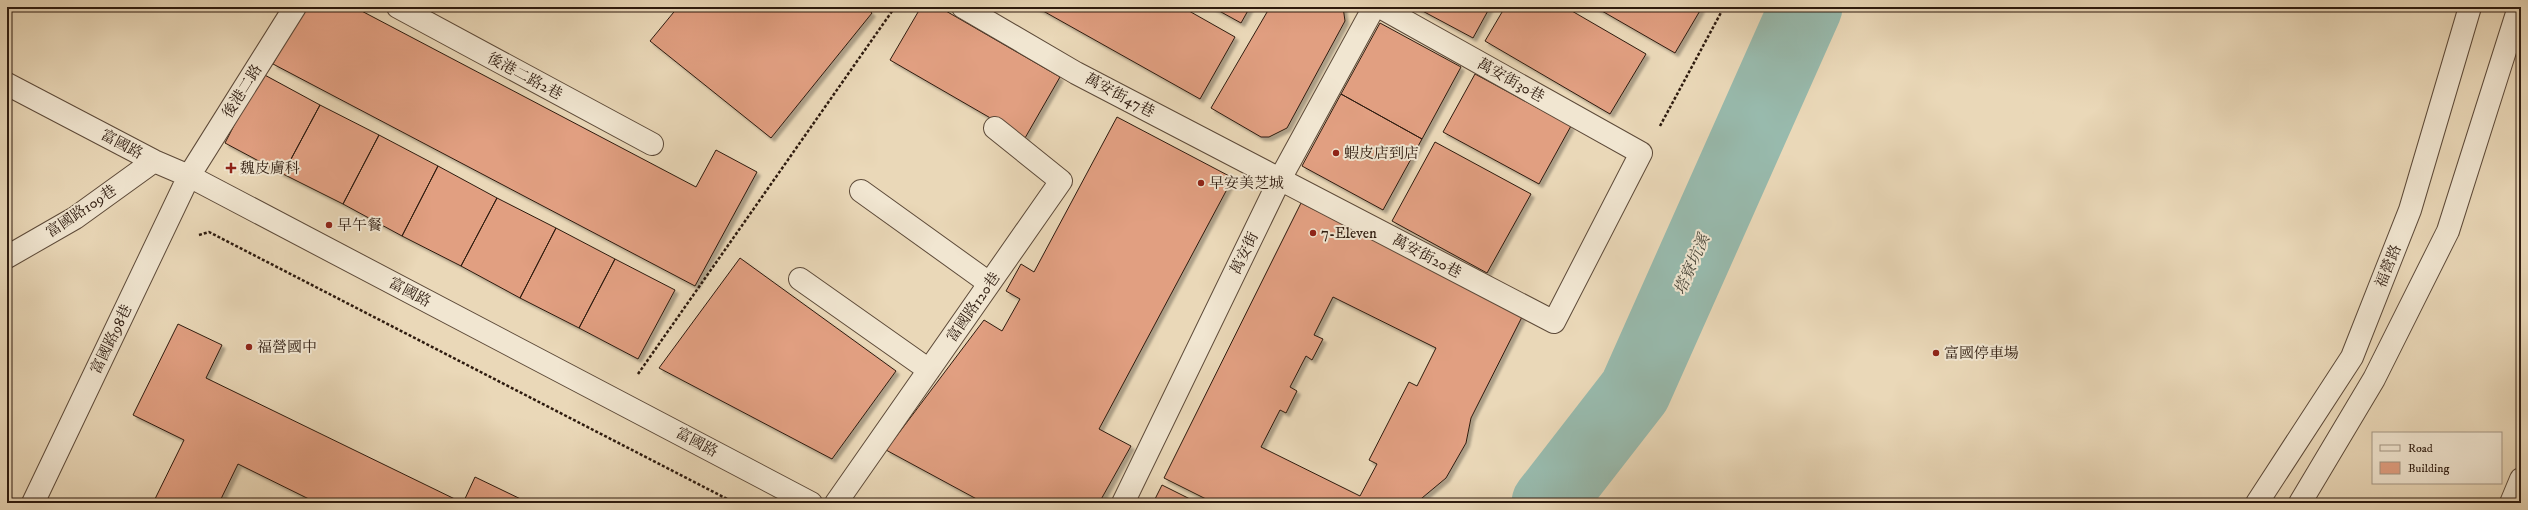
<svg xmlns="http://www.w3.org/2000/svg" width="2528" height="510" font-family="'IM FELL DW Pica','Noto Serif TC',serif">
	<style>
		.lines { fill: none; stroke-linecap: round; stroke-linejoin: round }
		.river { stroke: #98baad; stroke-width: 73 }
		.building { fill: #e19f81; stroke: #2e1b0f; fill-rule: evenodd; filter: url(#shadow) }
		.minor-casing { stroke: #5d4a39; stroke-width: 24 }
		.path { stroke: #2e1b0f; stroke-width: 2.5; stroke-dasharray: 3 2; stroke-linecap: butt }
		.minor { stroke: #f1e6d1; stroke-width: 22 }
		.poi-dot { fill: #8f2418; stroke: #f1e6d1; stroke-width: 1.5 }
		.labels { text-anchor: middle; stroke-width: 4; stroke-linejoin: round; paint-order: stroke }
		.street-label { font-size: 15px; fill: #2e1b0f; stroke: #f1e6d1 }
		.poi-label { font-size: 15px; fill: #2e1b0f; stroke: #f1e6d1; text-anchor: start }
		.water-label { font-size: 16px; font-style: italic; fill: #4e4b3e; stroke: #f1e6d1 }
	</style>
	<defs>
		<filter id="shadow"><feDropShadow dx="3.5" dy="3.5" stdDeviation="1" flood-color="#0004"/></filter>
	</defs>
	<rect width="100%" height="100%" fill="#ead8b8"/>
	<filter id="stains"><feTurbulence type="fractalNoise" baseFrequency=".005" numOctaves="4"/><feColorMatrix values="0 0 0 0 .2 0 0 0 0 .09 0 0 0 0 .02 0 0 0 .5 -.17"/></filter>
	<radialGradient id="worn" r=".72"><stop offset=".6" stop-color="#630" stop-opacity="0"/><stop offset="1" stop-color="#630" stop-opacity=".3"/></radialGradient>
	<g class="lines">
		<path class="river" d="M1548 503 1635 391 1806 7"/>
	</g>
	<path class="building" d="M304 7H354L696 187 716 150 757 172 695 286 273 64Z
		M678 7H865L872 13 771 138 650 41Z
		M921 7H939L1060 77 1025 138 890 60Z
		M1036 7H1182L1235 37 1200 99Z
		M1212 7H1250L1241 23Z
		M1270 7H1343L1345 21 1287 128 1269 137H1261L1211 108Z
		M1415 7H1490L1473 38Z
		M1505 7H1565L1646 54 1610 114 1485 41Z
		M1595 7H1697L1701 9 1675 53Z
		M1380 23 1461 67 1422 139 1341 94Z
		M261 73 320 105 283 174 225 143Z
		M1475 74 1571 126 1539 184 1443 132Z
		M1341 94 1422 139 1383 210 1302 166Z
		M320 105 379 135 343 204 283 174Z
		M1117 117 1233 178 1099 429 1131 446 1099 503H984L886 450 984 320 1002 331 1020 299 1006 291 1021 264 1034 272Z
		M379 135 438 166 402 236 343 204Z
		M1435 142 1531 194 1487 273 1392 221Z
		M438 166 497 198 461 266 402 236Z
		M497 198 556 228 520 298 461 266Z
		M1301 203 1524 313 1471 418 1466 443 1446 478 1416 503H1214L1164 478ZM1333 297 1436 348 1417 386 1409 382 1369 460 1377 464 1360 496 1261 447 1280 410 1286 413 1297 391 1290 387 1306 356 1312 360 1323 339 1314 335Z
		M556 228 615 259 579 328 520 298Z
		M740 258 896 371 832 459 659 368Z
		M615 259 675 290 638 359 579 328Z
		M178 324 222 345 206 378 463 503 475 477 529 503H317L238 464 219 503H153L184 440 133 415Z
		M1162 485 1198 503H1153Z"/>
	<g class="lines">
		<g class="minor-casing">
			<path id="minor" d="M398 7 652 144
				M963 7 1076 73 1554 322 1641 153 1380 7
				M7 84 154 161 189 176 811 503
				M861 191 989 283
				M7 257 75 218 154 161
				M800 279 929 370
				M33 503 189 176 295 7
				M836 503 1061 181 995 128
				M1123 503 1280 179 1374 7
				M2257 503 2352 357 2410 210 2470 7
				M2300 503 2374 379 2448 231 2519 7
				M2511 503 2521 479"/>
		</g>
		<path class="path" d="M1660 126 1724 7
			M199 235 209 232 735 503
			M638 374 895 7"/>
		<use href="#minor" class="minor"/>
	</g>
	<g class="poi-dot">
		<circle cx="1336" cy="153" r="4"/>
		<path d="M229 162h4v4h4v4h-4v4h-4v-4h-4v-4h4z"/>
		<circle cx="1201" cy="183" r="4"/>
		<circle cx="329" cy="225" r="4"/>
		<circle cx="1313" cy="233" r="4"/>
		<circle cx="249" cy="347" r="4"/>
		<circle cx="1936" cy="353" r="4"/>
	</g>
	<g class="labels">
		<g class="street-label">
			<text transform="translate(525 76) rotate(28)" y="5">後港二路2巷</text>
			<text transform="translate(1511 80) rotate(29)" y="5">萬安街30巷</text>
			<text transform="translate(242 91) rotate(-58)" y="5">後港二路</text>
			<text transform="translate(1120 95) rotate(28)" y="5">萬安街47巷</text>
			<text transform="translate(122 144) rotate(28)" y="5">富國路</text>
			<text transform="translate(81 211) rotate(-34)" y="5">富國路109巷</text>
			<text transform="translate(1244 253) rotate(-64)" y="5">萬安街</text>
			<text transform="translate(1427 256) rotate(28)" y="5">萬安街20巷</text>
			<text transform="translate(2388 266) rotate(-68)" y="5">福營路</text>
			<text transform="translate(410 292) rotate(28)" y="5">富國路</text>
			<text transform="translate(973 307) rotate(-55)" y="5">富國路120巷</text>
			<text transform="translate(111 339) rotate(-64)" y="5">富國路98巷</text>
			<text transform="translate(697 442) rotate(28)" y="5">富國路</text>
		</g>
		<g class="poi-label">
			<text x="1344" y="158">蝦皮店到店</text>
			<text x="240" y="173">魏皮膚科</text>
			<text x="1209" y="188">早安美芝城</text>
			<text x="337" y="230">早午餐</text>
			<text x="1321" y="238">7-Eleven</text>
			<text x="257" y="352">福營國中</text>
			<text x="1944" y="358">富國停車場</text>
		</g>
		<g class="water-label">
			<text transform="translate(1691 264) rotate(-66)" y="6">塔寮坑溪</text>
		</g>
	</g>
	<rect width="2528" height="510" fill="none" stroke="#ead8b8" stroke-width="24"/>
	<rect x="8" y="8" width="2512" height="494" fill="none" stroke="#2e1b0f" stroke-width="2"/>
	<rect x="12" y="12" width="2504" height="486" fill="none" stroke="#2e1b0f"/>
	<rect x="2372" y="432" width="130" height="52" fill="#f1e6d1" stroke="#a39583"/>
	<rect x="2380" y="445" width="20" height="6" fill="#f1e6d1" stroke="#a39583"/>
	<text x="2408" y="452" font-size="12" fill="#2e1b0f">Road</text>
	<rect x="2380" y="462" width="20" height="12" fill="#e19f81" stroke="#a39583"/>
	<text x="2408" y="472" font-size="12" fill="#2e1b0f">Building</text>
	<rect width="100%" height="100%" filter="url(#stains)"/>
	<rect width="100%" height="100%" fill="url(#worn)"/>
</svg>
